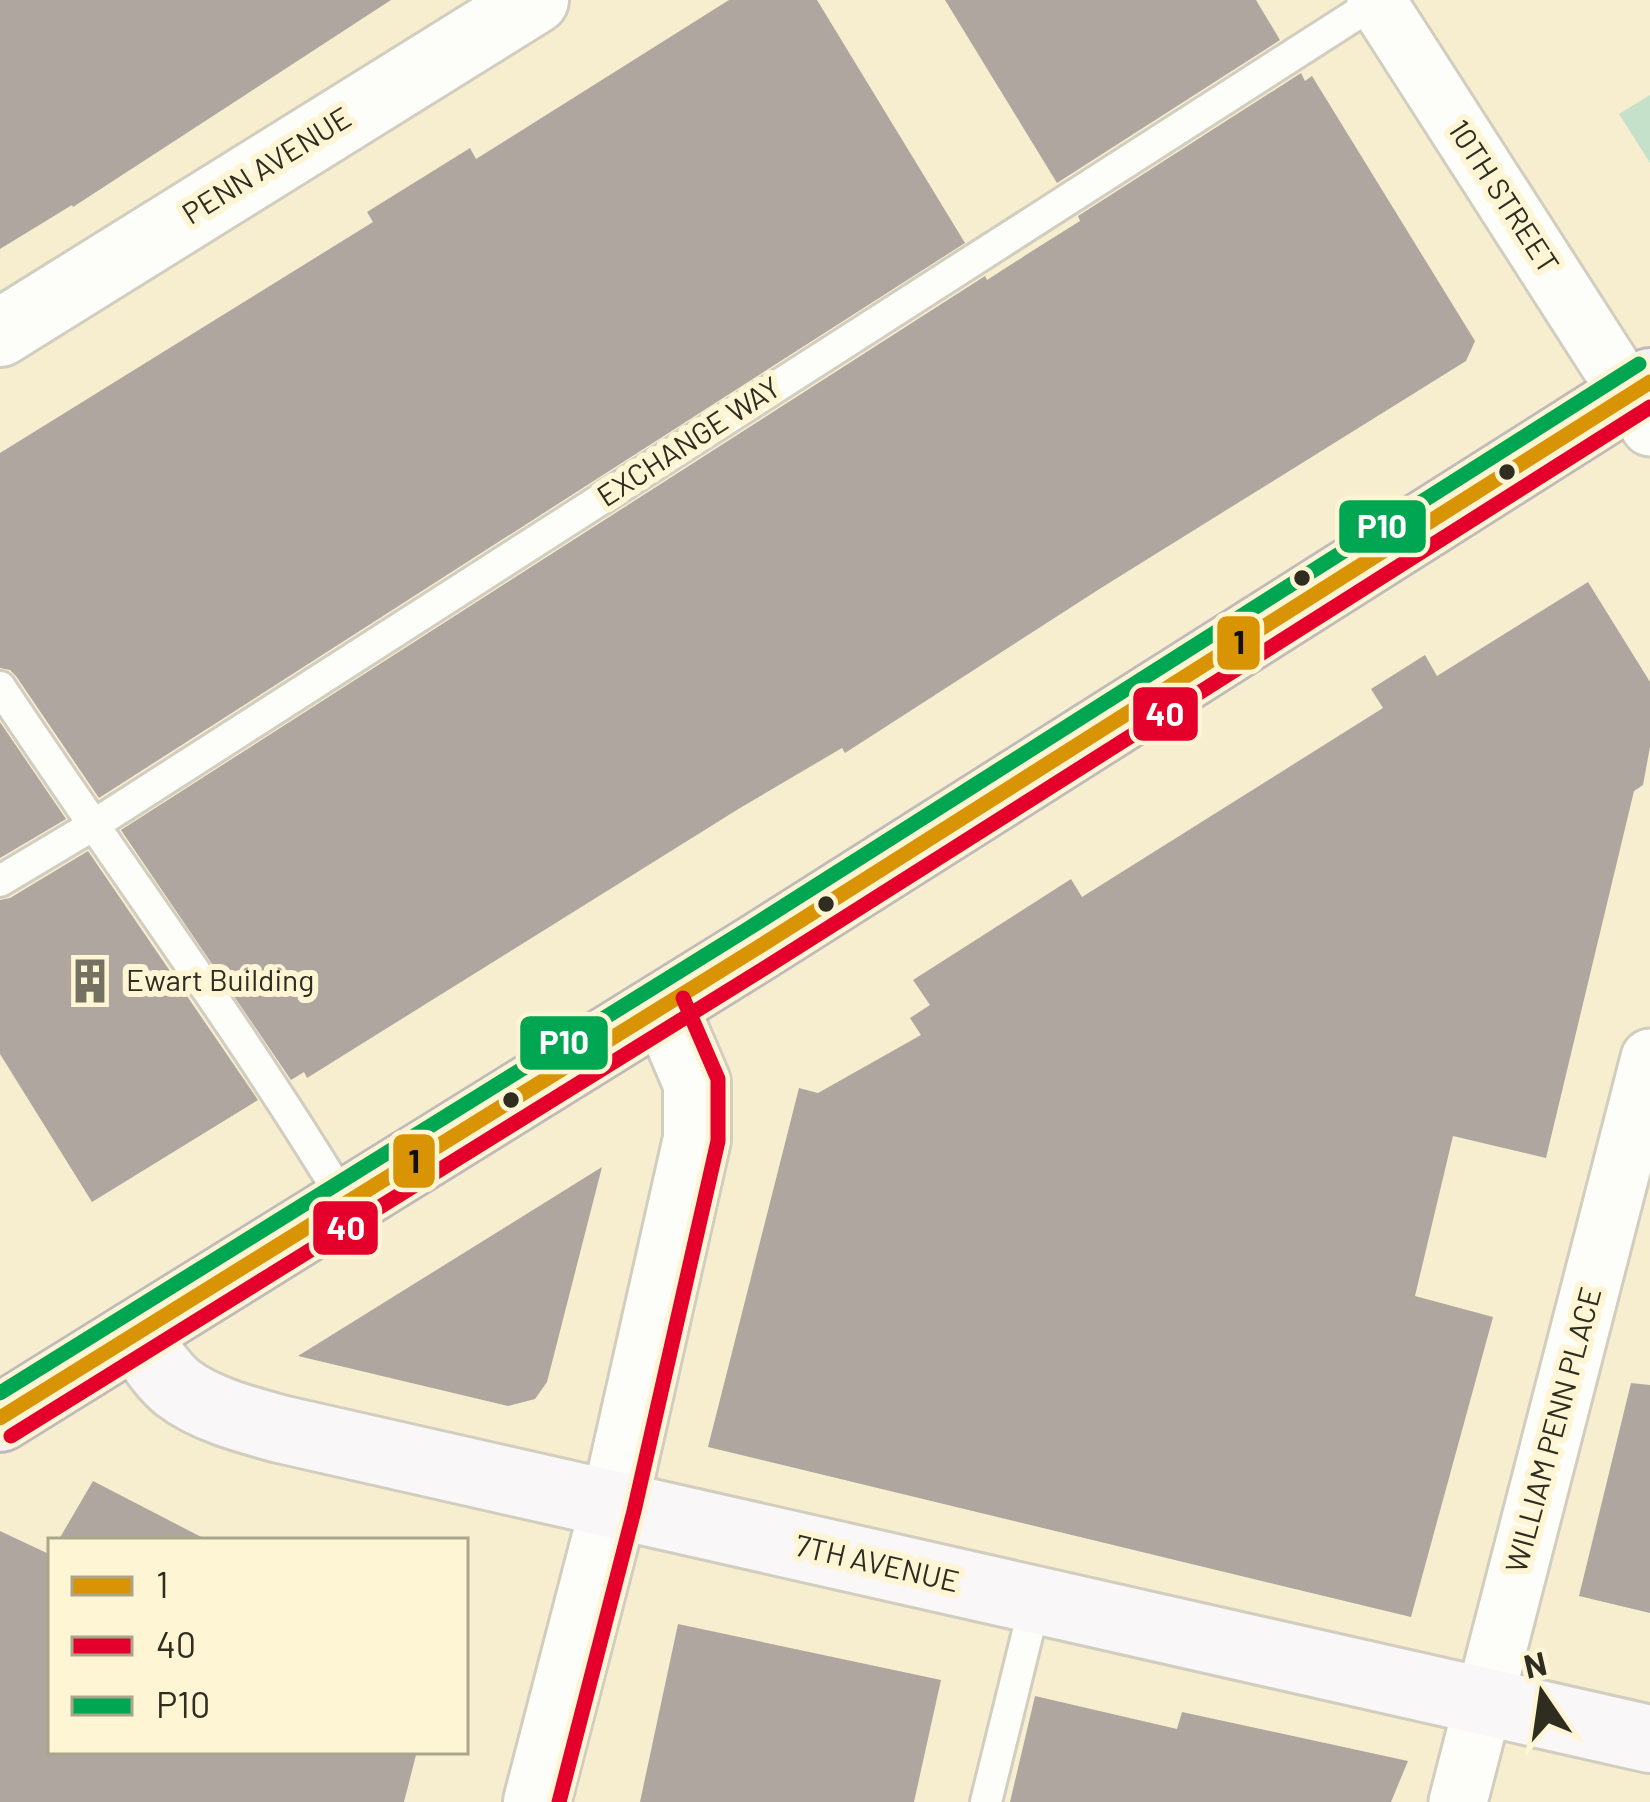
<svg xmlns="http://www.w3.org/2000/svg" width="1650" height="1802" font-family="Barlow,sans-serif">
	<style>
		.built { fill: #f7eed0; fill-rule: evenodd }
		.green { fill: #c6e1c9 }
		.building { fill: #afa6a0 }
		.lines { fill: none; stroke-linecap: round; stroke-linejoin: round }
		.service-casing { stroke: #d1cdbf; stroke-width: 36 }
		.minor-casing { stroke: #d1cdbf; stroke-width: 63 }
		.tertiary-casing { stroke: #d1cdbf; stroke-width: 72 }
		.secondary-casing { stroke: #d1cdbf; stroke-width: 72 }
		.primary-casing { stroke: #c0babb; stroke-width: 72 }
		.service { stroke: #fdfdfa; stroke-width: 30 }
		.minor { stroke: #fdfdfa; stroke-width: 57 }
		.tertiary { stroke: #fdfdfa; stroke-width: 66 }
		.secondary { stroke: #f9f7f7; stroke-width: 66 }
		.primary { stroke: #f4f1f4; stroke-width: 66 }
		.bus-1-casing { stroke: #fdf5d4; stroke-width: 24 }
		.bus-2-casing { stroke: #fdf5d4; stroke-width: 24 }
		.bus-3-casing { stroke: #fdf5d4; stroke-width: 24 }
		.bus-1 { stroke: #d99405; stroke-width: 15 }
		.bus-2 { stroke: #e4002b; stroke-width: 15 }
		.bus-3 { stroke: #00a651; stroke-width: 15 }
		.bus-dot { fill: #2f2c20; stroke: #fdf5d4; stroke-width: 4.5 }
		.labels { text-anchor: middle; stroke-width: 12; stroke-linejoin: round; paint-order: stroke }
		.street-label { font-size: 30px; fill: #2f2c20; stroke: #fdf5d4 }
		.poi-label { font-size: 30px; fill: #2f2c20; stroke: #fdf5d4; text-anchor: start }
		.line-badge { stroke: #fdf5d4; stroke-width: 4.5 }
		.badge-label { font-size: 33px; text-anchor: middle; font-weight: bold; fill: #fff }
		.pale-badge-label { font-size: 33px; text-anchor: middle; font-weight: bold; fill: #111 }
	</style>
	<rect width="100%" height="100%" fill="#f4efdd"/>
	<path class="built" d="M0 0H1650V1802H0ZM51 1541H465V1751H51Z"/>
	<path class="green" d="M1650 95V163L1619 114Z"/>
	<path class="building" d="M0 0H391L73 207 72 205 0 249Z
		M729 0H817L965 243 99 798 16 676 10 670 0 668V453L373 222 367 212 470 148 476 159Z
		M945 0H1256L1280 40 1057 183Z
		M1301 73 1305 81 1312 76 1475 341 1466 361 1101 588 845 753 842 748 740 808 307 1078 304 1072 291 1080 121 830 985 276 987 280 1040 246 1080 221 1078 216Z
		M1588 582 1650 682V747L1643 785 1634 791 1546 1158 1453 1136 1415 1296 1493 1317 1411 1617 708 1447 799 1088 818 1093 921 1035 910 1018 930 1005 913 980 1071 879 1082 897 1383 708 1371 689 1425 655 1437 676Z
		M0 722 66 819 0 858Z
		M88 851 258 1100 92 1202 0 1054V900L10 898Z
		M602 1167 547 1382 535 1399 508 1406 298 1356Z
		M1631 1383 1650 1385V1613L1579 1596Z
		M93 1481 209 1541H58Z
		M0 1531 51 1555V1751H417L404 1802H0Z
		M678 1624 941 1680 914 1802H640Z
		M1035 1696 1177 1729 1182 1712 1408 1761 1391 1802H1010Z"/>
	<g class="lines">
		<g class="service-casing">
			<path id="service" d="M0 687C114 859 238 1025 345 1202
				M0 881 92 826 1377 1
				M986 1802 1036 1599"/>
		</g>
		<g class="minor-casing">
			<path id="minor" d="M1376 0 1650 427
				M1458 1802 1650 1058"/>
		</g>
		<g class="tertiary-casing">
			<path id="tertiary" d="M0 333 535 0
				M537 1802 614 1506 697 1139V1083L664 1006"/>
		</g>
		<g class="secondary-casing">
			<path id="secondary" d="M135 1334C148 1352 161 1375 178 1388 205 1409 247 1420 280 1429L1650 1739"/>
		</g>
		<g class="primary-casing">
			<path id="primary" d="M0 1418 757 948 1650 382"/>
		</g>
		<use href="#service" class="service"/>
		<use href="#minor" class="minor"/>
		<use href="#tertiary" class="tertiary"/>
		<use href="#secondary" class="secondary"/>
		<use href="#primary" class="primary"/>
		<g class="bus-1-casing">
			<path id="bus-1" d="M0 1418 757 948 1650 382"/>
		</g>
		<g class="bus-2-casing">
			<path id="bus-2" d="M11 1436 768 966 1650 407
				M559 1802 634 1511 718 1141V1079L683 998"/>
		</g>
		<g class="bus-3-casing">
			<path id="bus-3" d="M0 1393 746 930 1639 364"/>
		</g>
		<use href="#bus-1" class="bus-1"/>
		<use href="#bus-2" class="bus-2"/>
		<use href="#bus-3" class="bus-3"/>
	</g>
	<defs>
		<g id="building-bare" transform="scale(3.6)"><path d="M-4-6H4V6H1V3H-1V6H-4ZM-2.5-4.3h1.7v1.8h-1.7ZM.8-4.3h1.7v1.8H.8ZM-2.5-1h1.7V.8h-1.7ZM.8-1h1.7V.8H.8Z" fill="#747062" stroke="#fdf5d4" stroke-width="2.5" paint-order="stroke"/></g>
	</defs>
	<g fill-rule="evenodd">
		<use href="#building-bare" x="90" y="981"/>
	</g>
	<g class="bus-dot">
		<circle cx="1507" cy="472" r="10"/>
		<circle cx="1302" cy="578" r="10"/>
		<circle cx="826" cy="904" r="10"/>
		<circle cx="511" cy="1100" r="10"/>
	</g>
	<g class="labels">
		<g class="street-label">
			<text transform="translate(267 166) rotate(-32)" y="10">PENN AVENUE</text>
			<text transform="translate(1503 197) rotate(57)" y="10">10TH STREET</text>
			<text transform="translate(689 442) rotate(-33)" y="10">EXCHANGE WAY</text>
			<text transform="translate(1554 1430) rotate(-75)" y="10">WILLIAM PENN PLACE</text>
			<text transform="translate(877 1564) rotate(13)" y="10">7TH AVENUE</text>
		</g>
		<g class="poi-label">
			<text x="126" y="991">Ewart Building</text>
		</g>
	</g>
	<g class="line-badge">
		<rect x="1337" y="498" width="91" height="57" rx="12" fill="#00a651"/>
		<rect x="1215" y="614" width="47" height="58" rx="12" fill="#d99405"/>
		<rect x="1131" y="685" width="69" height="58" rx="12" fill="#e4002b"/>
		<rect x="518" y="1014" width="92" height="58" rx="12" fill="#00a651"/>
		<rect x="391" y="1132" width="46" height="58" rx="12" fill="#d99405"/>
		<rect x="311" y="1199" width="69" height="58" rx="12" fill="#e4002b"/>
	</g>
	<g class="badge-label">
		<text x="1382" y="538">P10</text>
		<text x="1165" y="726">40</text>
		<text x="564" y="1054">P10</text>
		<text x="346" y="1240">40</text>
	</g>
	<g class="pale-badge-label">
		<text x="1239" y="654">1</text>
		<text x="414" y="1173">1</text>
	</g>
	<rect x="48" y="1538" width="420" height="216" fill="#fdf5d4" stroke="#aba58c" stroke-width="3"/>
	<rect x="72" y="1577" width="60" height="18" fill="#d99405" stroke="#aba58c" stroke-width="3"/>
	<text x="156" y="1598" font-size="36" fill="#2f2c20">1</text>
	<rect x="72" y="1637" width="60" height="18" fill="#e4002b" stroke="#aba58c" stroke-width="3"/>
	<text x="156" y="1658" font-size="36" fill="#2f2c20">40</text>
	<rect x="72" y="1697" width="60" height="18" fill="#00a651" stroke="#aba58c" stroke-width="3"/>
	<text x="156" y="1718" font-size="36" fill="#2f2c20">P10</text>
	<g transform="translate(1542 1694) rotate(347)" stroke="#fdf5d4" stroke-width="9" paint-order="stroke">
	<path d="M0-9L21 45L0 30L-21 45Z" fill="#2f2c20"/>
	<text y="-18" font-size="33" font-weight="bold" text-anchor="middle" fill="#2f2c20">N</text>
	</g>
</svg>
